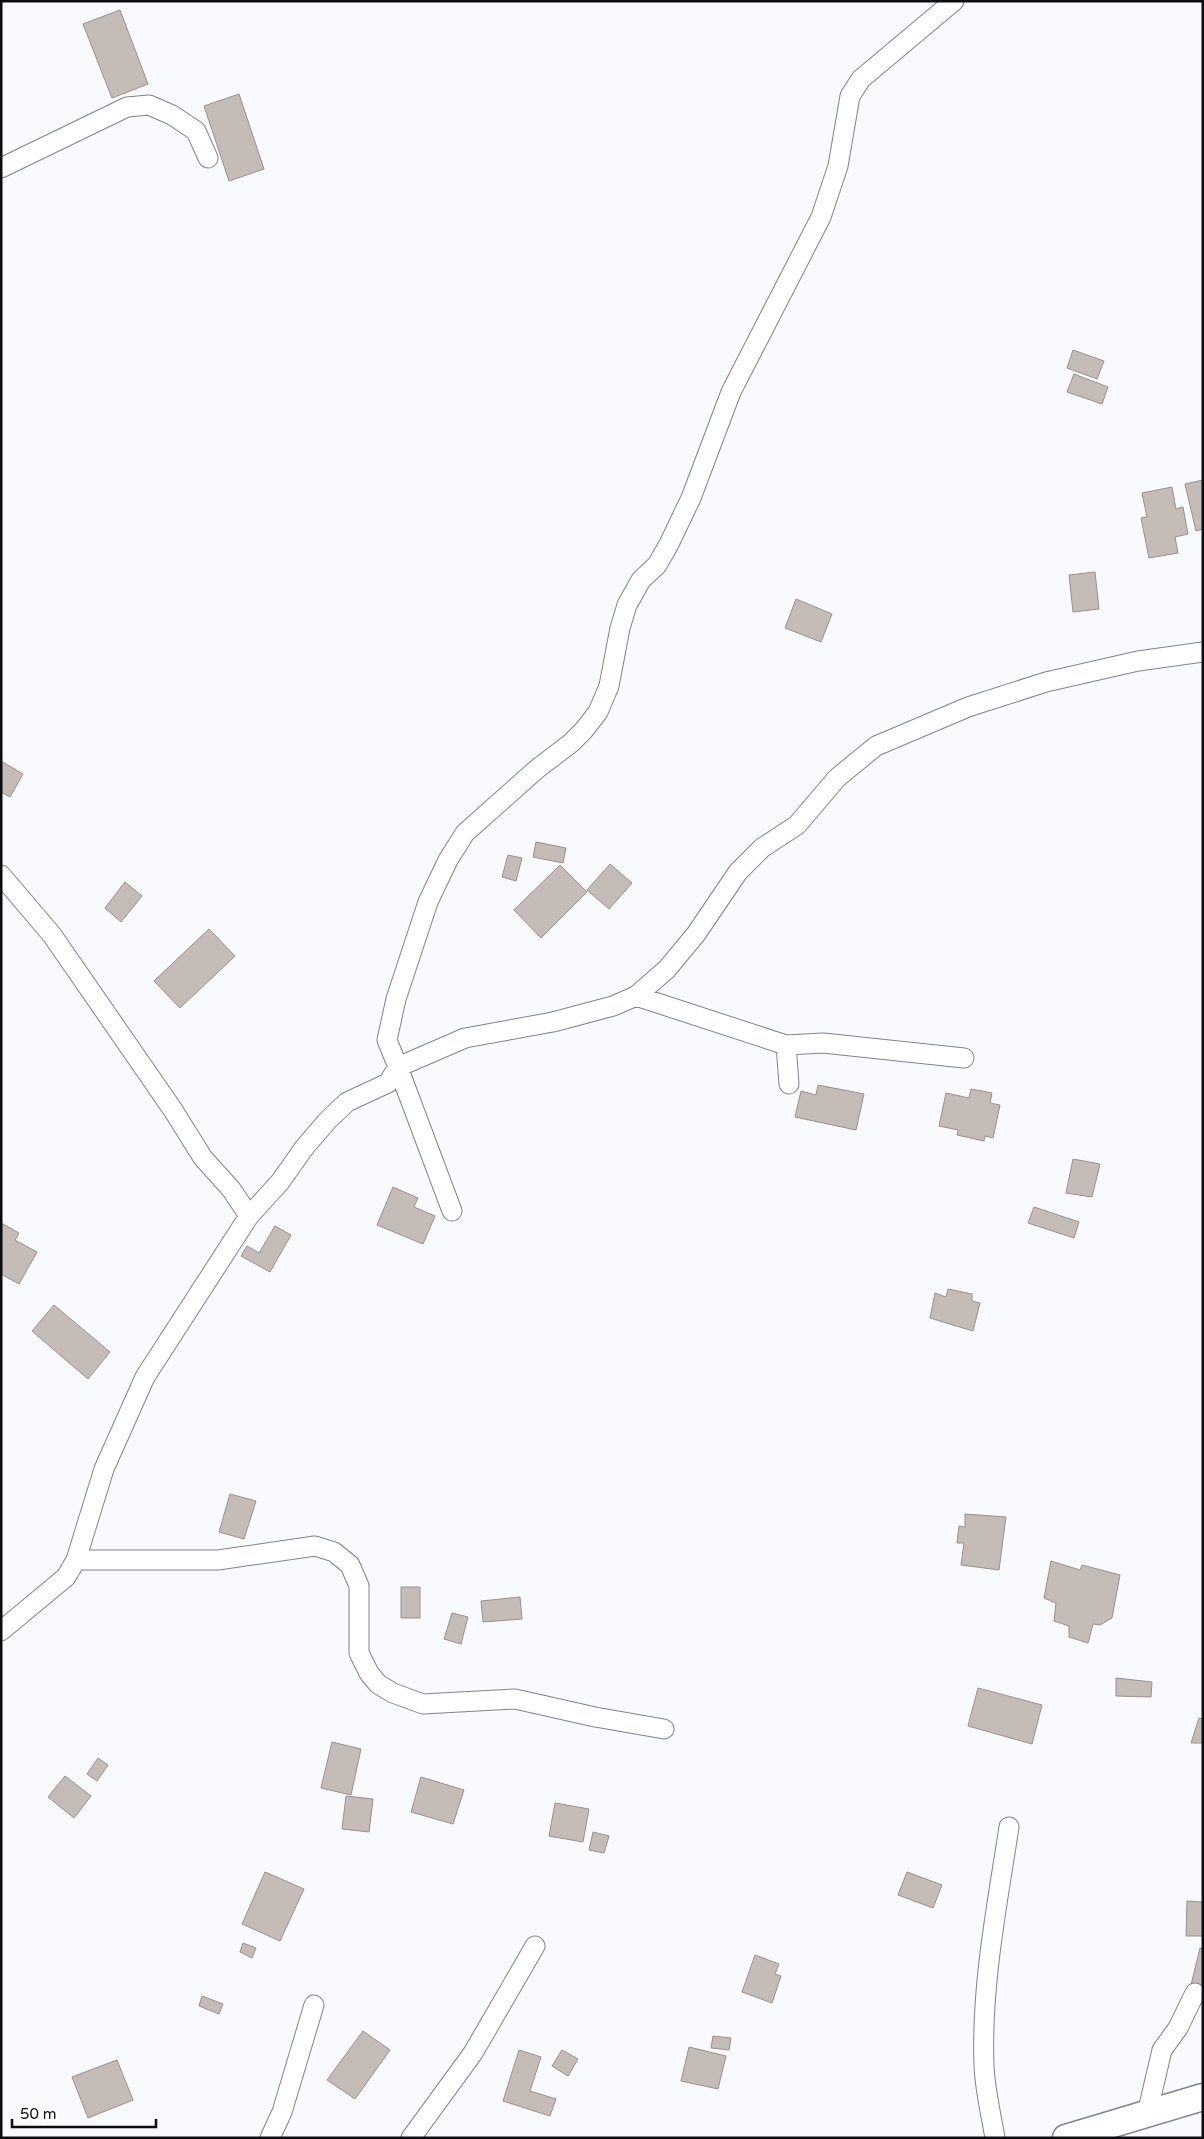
<svg xmlns="http://www.w3.org/2000/svg" width="1204" height="2139" font-family="'Varela Round',sans-serif">
	<style>
		.building { fill: #c6bcb7; stroke: #9a908c }
		.lines { fill: none; stroke-linecap: round; stroke-linejoin: round }
		.minor-casing { stroke: #7f848c; stroke-width: 21 }
		.secondary-casing { stroke: #7f848c; stroke-width: 29 }
		.minor { stroke: #fff; stroke-width: 19 }
		.secondary { stroke: #fff; stroke-width: 26 }
	</style>
	<rect width="100%" height="100%" fill="#f8fafe"/>
	<path class="building" d="M120 10 148 84 112 98 83 24Z
		M239 94 264 169 229 181 204 106Z
		M1073 350 1104 361 1097 379 1067 368Z
		M1074 374 1108 387 1102 404 1067 392Z
		M1203 480V529L1196 531 1185 484Z
		M1172 487 1176 509 1183 507 1188 534 1175 537 1178 553 1149 558 1141 518 1147 517 1142 493Z
		M1095 572 1099 609 1073 612 1069 575Z
		M796 599 832 614 821 642 785 628Z
		M1 761 23 774 10 797 1 792Z
		M536 842 566 848 563 863 533 857Z
		M508 855 522 858 516 881 502 877Z
		M610 864 632 883 609 909 587 890Z
		M560 865 587 892 541 938 514 910Z
		M125 882 142 896 121 922 105 908Z
		M209 929 235 956 180 1008 154 981Z
		M818 1085 864 1094 856 1130 795 1117 801 1091 816 1095Z
		M971 1089 992 1093 990 1103 1000 1105 993 1138 985 1136 984 1141 957 1135 958 1130 939 1126 946 1093 969 1098Z
		M1073 1159 1100 1164 1092 1197 1066 1193Z
		M393 1187 418 1198 414 1207 435 1216 423 1244 377 1225Z
		M1034 1207 1079 1222 1074 1238 1028 1223Z
		M1 1223 19 1233 15 1240 37 1252 19 1284 1 1274Z
		M275 1226 291 1235 270 1272 241 1256 247 1246 259 1253Z
		M948 1289 972 1294V1301L980 1303 973 1331 930 1318 935 1293 946 1297Z
		M54 1305 110 1352 88 1379 32 1331Z
		M230 1494 256 1501 244 1539 219 1532Z
		M965 1514 1006 1517 999 1570 961 1565 964 1543H957L959 1526 965 1527Z
		M1051 1561 1080 1570 1082 1565 1120 1575 1112 1618 1100 1625 1093 1624 1088 1643 1069 1637V1626L1054 1621 1056 1603 1044 1598Z
		M401 1587H420V1618H401Z
		M520 1597 522 1619 483 1622 481 1601Z
		M452 1613 468 1617 461 1644 444 1639Z
		M1116 1678 1152 1682 1151 1697 1116 1696Z
		M978 1688 1042 1705 1032 1744 968 1726Z
		M1199 1718 1203 1719V1743H1191Z
		M332 1742 361 1749 351 1795 321 1788Z
		M98 1758 108 1765 97 1781 87 1774Z
		M65 1776 91 1796 74 1818 48 1797Z
		M421 1777 464 1790 453 1824 411 1812Z
		M346 1796 373 1799 369 1832 342 1829Z
		M555 1803 589 1809 583 1842 549 1836Z
		M593 1832 609 1836 604 1853 589 1850Z
		M265 1872 304 1889 280 1941 242 1924Z
		M907 1872 942 1885 933 1908 898 1895Z
		M1187 1901 1203 1902V1936H1186Z
		M243 1943 256 1948 252 1958 240 1952Z
		M1200 1948 1203 1949V1992L1190 1989Z
		M755 1955 779 1964 775 1974 781 1976 772 2003 742 1992Z
		M202 1996 223 2004 219 2014 199 2006Z
		M363 2031 390 2050 355 2099 327 2080Z
		M713 2036 731 2038 729 2050 711 2048Z
		M689 2047 726 2056 718 2089 681 2081Z
		M519 2050 541 2057 530 2091 556 2099 550 2116 503 2101Z
		M562 2050 578 2059 568 2076 552 2066Z
		M117 2060 133 2100 88 2118 72 2077Z"/>
	<g class="lines">
		<g class="minor-casing">
			<path id="minor" d="M1 168 127 107 149 105 172 115 196 131 208 158
				M1 875 52 935 173 1110 203 1158 231 1189 249 1216
				M636 996 786 1045 823 1043 964 1058
				M786 1045 789 1084
				M452 1211 398 1067 465 1038 553 1022 613 1006 636 996 667 969 696 934 738 872 762 848 797 825 837 778 876 746 968 707 1046 682 1138 661 1203 652
				M76 1560H218L315 1546 334 1552 350 1565 359 1586V1653L369 1673 378 1684 393 1693 423 1704 515 1699 595 1717 664 1729
				M1 1631 66 1577 76 1560 104 1469 145 1377 249 1216 280 1182 304 1148 328 1120 347 1102 388 1083 398 1067 387 1040 396 999 428 902 448 860 465 833 537 769 571 743 584 730 598 712 609 686 620 628 627 605 641 580 657 565 669 544 691 498 731 392 821 217 838 166 850 96 861 79 954 1
				M1147 2114 1162 2050 1178 2028 1195 1993
				M270 2138 282 2112 314 2005
				M411 2138 473 2053 535 1946
				M995 2138C991 2114 985 2090 984 2066 981 1986 997 1906 1009 1827"/>
		</g>
		<g class="secondary-casing">
			<path id="secondary" d="M1066 2138 1203 2097"/>
		</g>
		<use href="#minor" class="minor"/>
		<use href="#secondary" class="secondary"/>
	</g>
	<rect width="1204" height="2139" fill="none" stroke="#0a0c0f" stroke-width="5"/>
	<path d="M12 2119v8h144v-8" fill="none" stroke="#0a0c0f" stroke-width="2.5"/>
	<text x="20" y="2119" font-size="15" fill="#0a0c0f" stroke="#ffffff" stroke-width="4" paint-order="stroke">50 m</text>
</svg>
